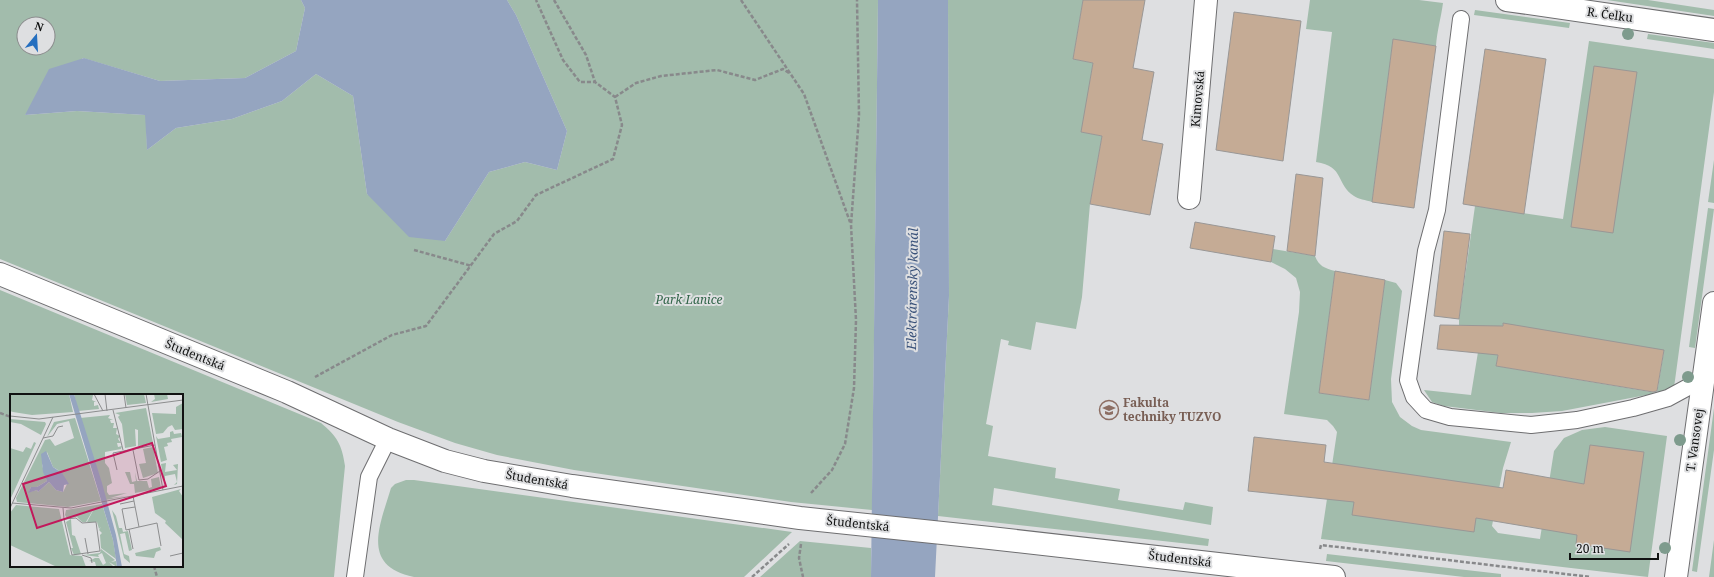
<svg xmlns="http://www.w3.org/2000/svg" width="1714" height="577" font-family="'Noto Serif',serif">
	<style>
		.green { fill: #a2bcac; fill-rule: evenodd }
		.water { fill: #95a5c0 }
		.building { fill: #c5ab95; stroke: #999796 }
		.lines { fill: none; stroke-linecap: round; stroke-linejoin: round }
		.service-casing { stroke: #6e6e70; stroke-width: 18 }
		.minor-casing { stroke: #6e6e70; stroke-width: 24 }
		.path { stroke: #88898b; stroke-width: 2.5; stroke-dasharray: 4 2; stroke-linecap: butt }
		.service { stroke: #fff; stroke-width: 16 }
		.minor { stroke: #fff; stroke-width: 22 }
		.tree { fill: #7e9b8d }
		.labels { text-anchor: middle; stroke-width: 4; stroke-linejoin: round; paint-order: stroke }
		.street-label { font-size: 12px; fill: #111212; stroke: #dedfe1 }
		.park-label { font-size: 12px; font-style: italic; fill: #306448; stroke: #dedfe1 }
		.education-label { font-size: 12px; font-weight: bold; fill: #785e54; stroke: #dedfe1; text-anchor: start }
		.water-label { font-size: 13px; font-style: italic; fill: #3a527a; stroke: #dedfe1 }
		.inset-road { fill: none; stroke: #8c8d8e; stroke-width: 1 }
		.view { fill: #c2185b; fill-opacity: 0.15; stroke: #c2185b; stroke-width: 2 }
		.inset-edge { fill: none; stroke: #111212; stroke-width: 2 }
	</style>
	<rect width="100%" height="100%" fill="#dedfe1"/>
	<path class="green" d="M0 0H301L305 8 296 51 245 78 160 81 83 58 25 115 77 111 146 115 147 150 176 128 232 119 282 101 316 74 353 96 367 194 445 241 489 172 525 162 557 170 567 131 516 15 507 0H878L872 510 791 502 574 470 497 455 455 443 398 422 0 259ZM24 24H48V48H24Z
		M948 0H1083L1073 59 1093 63 1082 132 1102 136 1090 204 1082 297 1076 329 1036 322 1031 350 1008 345 1009 341 1001 339 986 424 993 426 988 456 1056 468 1055 478 1120 489 1118 500 1183 510 1185 502 1213 507 1211 525 994 488 992 505 1209 539 1208 546 938 516 949 296Z
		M1310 0H1419L1443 3C1441 18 1437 31 1436 46L1393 40 1372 202C1366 200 1358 199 1354 196 1336 185 1345 166 1316 162L1332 32 1306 29Z
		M1607 0H1648L1714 10V16Z
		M1475 10 1570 23 1569 28 1474 15Z
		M1648 34 1714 43V49L1647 39Z
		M1589 41 1714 59V92L1673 395 1657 393 1562 411 1532 413H1501L1444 406 1432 402 1424 390 1471 395 1478 352 1479 327 1459 325V319L1475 206 1563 219ZM1503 324 1664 351 1657 393 1496 366Z
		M1714 160V203L1708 202Z
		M1708 208 1714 209 1695 348 1689 347Z
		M1273 249 1315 256C1319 266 1324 268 1335 271L1319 393 1369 400 1385 280 1396 283 1402 291 1391 379 1392 402 1400 417 1412 426 1421 430 1511 442 1503 468 1492 526 1498 533 1540 539 1554 451 1564 438 1582 430 1605 427 1667 436 1648 577 1321 539 1337 432 1333 426 1327 420 1284 414 1299 312 1300 292 1296 278 1285 269 1271 262Z
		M0 290 321 423C337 436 342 445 345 466L334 577H0ZM11 395H182V566H11Z
		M1714 408V450L1697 572 1692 571Z
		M406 480H414L792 532 744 577H414C360 566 380 525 391 488L395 484Z
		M1714 540V577H1709Z
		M800 541 871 548V577H760Z
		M1327 554 1501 574V577H1464L1326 561Z"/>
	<path class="water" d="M301 0H507L516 15 567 131 557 170 525 162 489 172 445 241 409 237 367 194 353 96 316 74 282 101 232 119 176 128 147 150 145 115 77 111 25 115 49 69 84 58 160 81 245 78 296 51 305 8Z
		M878 0H948L949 296 935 577H871Z"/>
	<path class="building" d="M1083 0H1145L1133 68 1154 72 1142 140 1163 144 1150 215 1090 204 1102 136 1081 132 1093 63 1073 59Z
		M1234 12 1301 21 1283 161 1216 150Z
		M1393 39 1436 46 1414 208 1372 202Z
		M1485 49 1546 59 1524 214 1463 204Z
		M1594 66 1637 72 1613 233 1571 227Z
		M1296 174 1323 178 1315 256 1287 251Z
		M1195 222 1275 236 1271 262 1190 248Z
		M1444 231 1470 234 1459 319 1434 316Z
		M1335 271 1385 280 1369 400 1319 393Z
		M1503 323 1664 350 1657 391 1653 392 1496 366 1498 355 1437 349 1440 325 1503 326Z
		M1254 437 1326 445 1324 462 1503 488 1506 470 1584 484 1590 445 1644 452 1630 552 1576 544 1577 535 1476 518 1474 532 1352 515 1354 502 1248 491Z"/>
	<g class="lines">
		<g class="service-casing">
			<path id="service" d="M1461 19 1437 210 1426 251 1408 380 1414 397 1426 410 1450 417 1531 425 1577 420 1633 408 1668 398 1703 379
				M355 577 369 477 388 439"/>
		</g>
		<g class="minor-casing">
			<path id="minor" d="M1507 0 1714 30
				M1189 198 1206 0
				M0 274 287 392 388 439 445 461 484 471 572 486 800 518 990 538 1334 577
				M1676 577 1714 303"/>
		</g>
		<path class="path" d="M554 0 586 55 595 82
			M741 0 804 94 850 222
			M615 97 636 83 661 76 717 70 755 80 783 69 789 73
			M414 250 472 266
			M315 377 392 335 426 326 494 234 517 221 536 195 613 159 622 125 615 97 595 82H580L563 60 536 0
			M0 413 11 417
			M811 493 832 470 845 444 854 388 856 320 851 225 859 115 857 0
			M801 544 799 558 803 577
			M1320 549 1321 545 1591 577
			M154 566 157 577
			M752 577 789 544"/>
		<use href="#service" class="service"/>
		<use href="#minor" class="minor"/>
	</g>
	<g class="tree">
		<circle cx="1628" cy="34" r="6"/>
		<circle cx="1688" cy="377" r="6"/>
		<circle cx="1680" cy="440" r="6"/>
		<circle cx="1665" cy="548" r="6"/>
	</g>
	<defs>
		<g id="university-ring" transform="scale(1)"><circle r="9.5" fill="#dedfe1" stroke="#8d6e63" stroke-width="1.5"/><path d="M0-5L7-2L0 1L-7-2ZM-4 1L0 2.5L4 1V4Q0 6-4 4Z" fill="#8d6e63"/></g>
	</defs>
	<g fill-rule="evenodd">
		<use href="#university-ring" x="1109" y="410"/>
	</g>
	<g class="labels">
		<g class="street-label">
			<text transform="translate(1610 15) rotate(8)" y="4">R. Čelku</text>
			<text transform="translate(1198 99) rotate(-85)" y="4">Kimovská</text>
			<text transform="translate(195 355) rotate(22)" y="4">Študentská</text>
			<text transform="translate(1695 440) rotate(-82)" y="4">T. Vansovej</text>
			<text transform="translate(537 480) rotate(10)" y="4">Študentská</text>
			<text transform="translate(858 524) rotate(6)" y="4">Študentská</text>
			<text transform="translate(1180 559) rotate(7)" y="4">Študentská</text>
		</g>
		<g class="park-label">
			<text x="689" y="304">Park Lanice</text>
		</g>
		<g class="education-label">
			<text x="1123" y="407">Fakulta<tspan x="1123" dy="14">techniky TUZVO</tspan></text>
		</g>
		<g class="water-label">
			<text transform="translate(912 289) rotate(-89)" y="5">Elektrárenský kanál</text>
		</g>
	</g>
	<g transform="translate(10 394)">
		<rect width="173" height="173" fill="#dedfe1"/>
		<path d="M0 0H59L63 18 22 21 3 18 0 17ZM64 0 83 1 82 6 86 8H84V12L88 11 89 15 68 17ZM115 0H134L136 9 117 11ZM144 0H157L158 5 141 8 145 5ZM173 9V35L165 36 162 31 158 33 153 39 146 40 142 19 166 20V13ZM136 14 143 49 137 50H143L128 52V36L125 35 126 52 115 54 112 30 108 23 110 21 105 19ZM100 21 98 24 103 26H100L101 29H104L103 34H107L106 40 110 42 108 45 111 49H107L108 53 112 52 111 55 95 58V69L99 74 102 89 97 92V98L99 101 117 99 100 104 117 102 96 106 70 24ZM65 24 91 107 58 113 7 108 6 104 35 46 40 45 45 52 64 44 59 27 47 30 37 43 44 28ZM37 58 43 73 48 76 57 90 53 98 46 96 39 88 28 98 27 96 19 98 21 93H27L37 87 32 71ZM0 25 35 28 36 30 31 41 11 30 0 28ZM163 37 164 40 171 39 172 43 161 45 162 48 157 49 158 52 154 53 157 66 151 68 146 42 148 45 160 43V38ZM24 48 26 49 0 106V54L13 58 16 53 21 55ZM143 53 148 79 133 84 129 70 136 69 133 55ZM156 69 155 78 167 76 163 71 168 70 167 90 164 91 167 88 165 80 155 82V93L151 70ZM115 78H120L122 88 126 87 125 78 127 87H137L139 94 142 93 141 85 149 83 151 94 125 99 124 90H120ZM171 95 169 97 173 103V146L155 129 156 127 145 119 142 103ZM92 110 103 146 106 165 91 154 90 141 92 139 89 136 91 133 89 135 87 128H77L86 111ZM6 111 49 115 60 161 72 162 76 173H47L0 151V119ZM86 111 76 128H72L67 123 57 124 55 121 56 116ZM102 116 106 122 109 134H112L113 138 118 137 122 156 119 157 115 139 110 140 114 160 119 162 120 169 114 164ZM61 125 62 141 65 142 71 160 64 161 61 154H63L56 128ZM150 153 151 156 146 158 144 164 126 162 125 159ZM91 155 105 166 101 168 106 167 107 173 99 168 104 173H81L86 172 85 168 79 167 85 164H89L93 171 96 169 92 159 88 161 89 163 74 161 90 159Z" fill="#a2bcac" fill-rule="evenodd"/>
		<path d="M59 0H64L92 89 106 141 112 173H107L103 146ZM36 57 43 73 52 79 59 90 54 91 53 98 46 96 39 88 28 98 27 96 18 99 21 93H27L37 87 33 78 31 60Z" fill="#95a5c0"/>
		<path class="inset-road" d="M84 0 93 17M95 0 97 17M114 0 116 14M136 0 153 96M103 16 113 56M0 22 29 25 173 6M33 44 43 42 48 33 53 32M123 56 129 86 138 85 150 77M107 76 103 59 145 51M123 102 129 133 147 129 151 152M2 109 61 114 173 92M110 110 124 107M125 113 112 115 116 136 129 133M0 114 43 23M53 114 54 125 62 161 90 157 86 128 72 129 66 124 54 125M119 135 123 155M75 144 78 160M72 161 81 164 82 169M160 162 173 159"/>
		<path class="view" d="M142 49 156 92 27 134 13 90Z"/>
		<rect width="173" height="173" class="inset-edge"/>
	</g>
	<g transform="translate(36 36) rotate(18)"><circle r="19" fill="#dedfe1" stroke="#8c8d8e"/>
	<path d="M0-3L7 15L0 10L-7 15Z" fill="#256fbf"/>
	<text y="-6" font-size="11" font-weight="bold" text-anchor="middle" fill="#111212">N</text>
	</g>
	<path d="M1570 553v6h88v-6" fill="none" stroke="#111212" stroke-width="2"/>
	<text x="1576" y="553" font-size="12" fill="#111212" stroke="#dedfe1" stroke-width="3" paint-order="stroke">20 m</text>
</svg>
